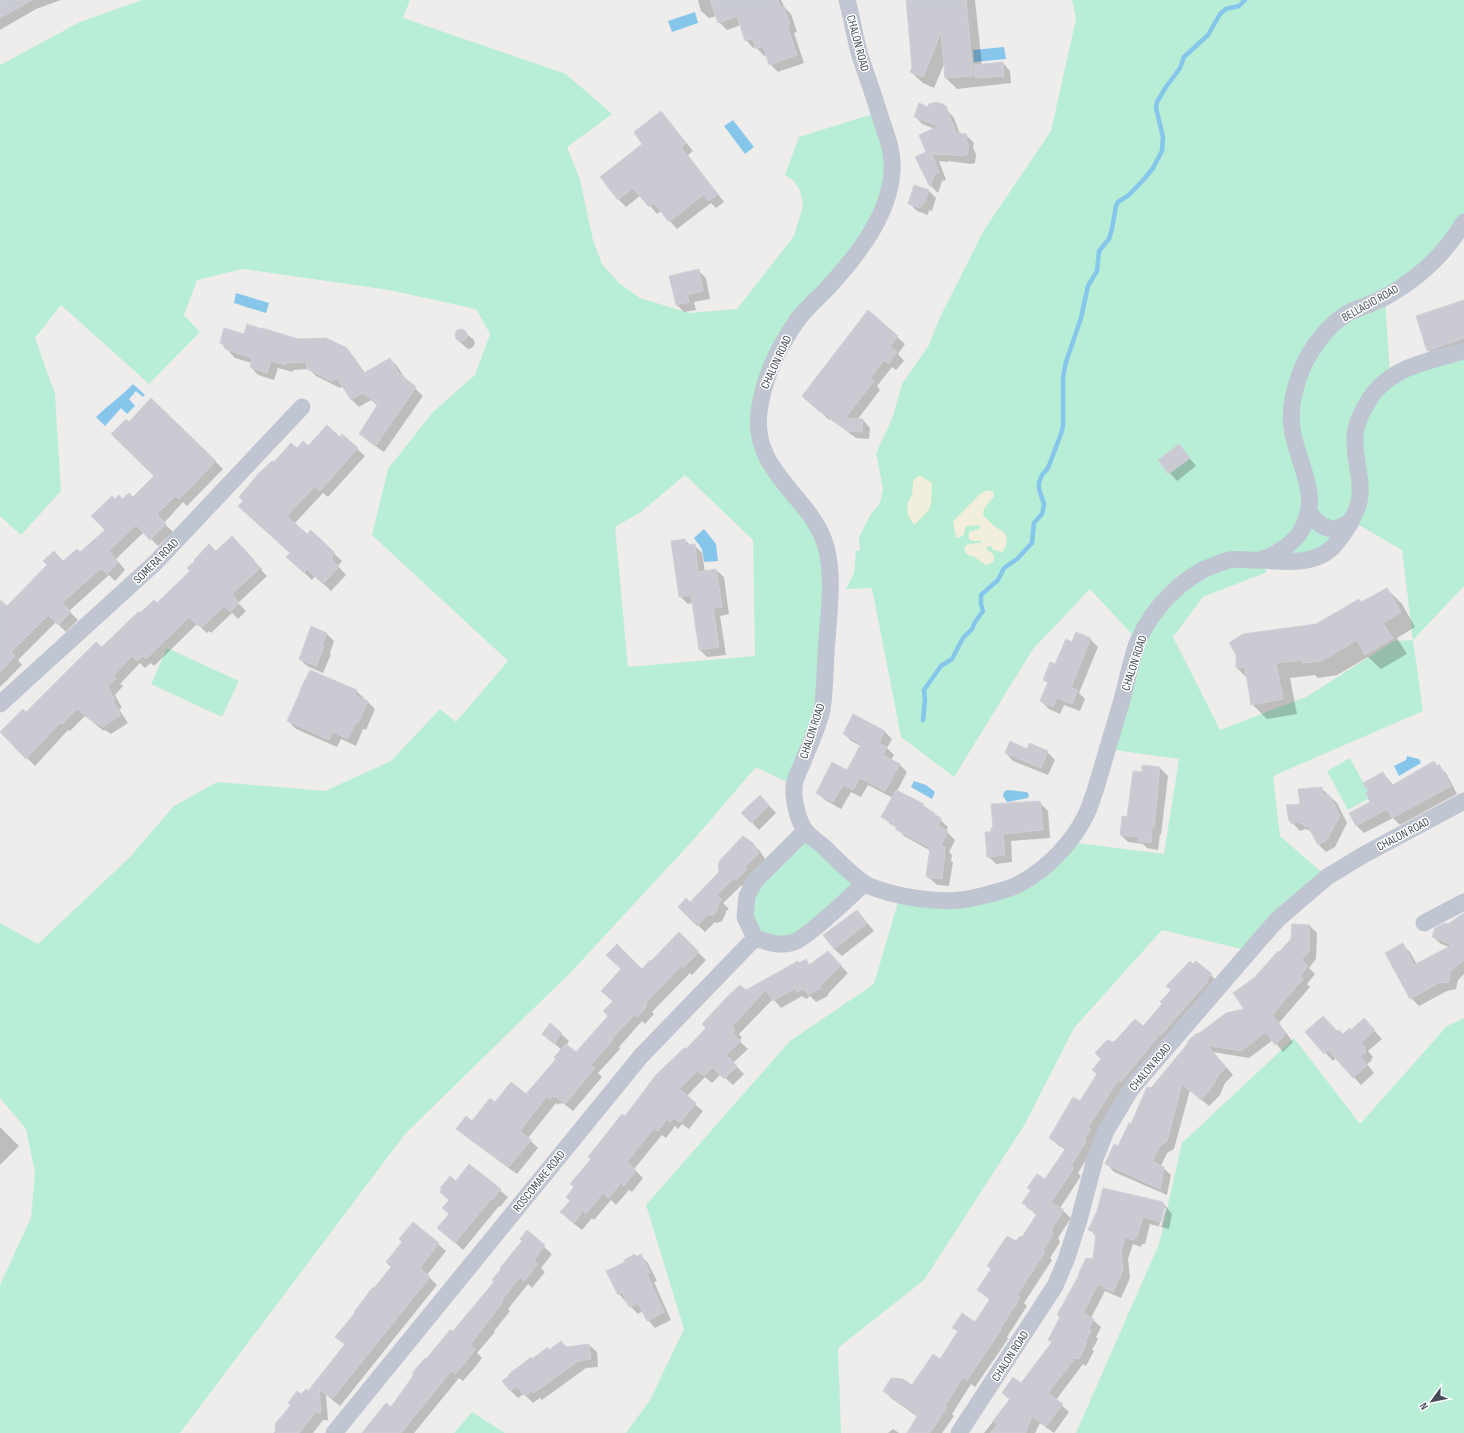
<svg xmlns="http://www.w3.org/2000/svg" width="1464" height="1433" font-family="'Sofia Sans Condensed',sans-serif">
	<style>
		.green { fill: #b9eed6; fill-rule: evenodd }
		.sand { fill: #f1eedc }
		.water { fill: #86c6eb }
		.shadow { fill: #0003; fill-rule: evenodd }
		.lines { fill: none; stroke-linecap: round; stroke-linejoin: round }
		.stream { stroke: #86c6eb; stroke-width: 4.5 }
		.building { fill: #c9cad2; stroke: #d0d1d8 }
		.minor { stroke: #bfc6d2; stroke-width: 17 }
		.labels { text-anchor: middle; stroke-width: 3; stroke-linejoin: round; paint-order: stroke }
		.street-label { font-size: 12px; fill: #454c59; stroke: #fff }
	</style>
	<rect width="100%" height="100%" fill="#efecec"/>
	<path class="green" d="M142 0H410L403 18 566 74 612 114 567 147 580 180 593 240 602 264 619 283 640 298 689 313 737 309 794 236 803 206 800 190 794 181 785 175 799 137 879 112 887 135 882 210 782 346 758 432 823 537 824 687 793 785 756 767 696 837 572 971 405 1134 180 1433H0V1285L31 1218 35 1173 26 1129 0 1098V923L38 944 130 857 174 806 217 782 325 791 391 761 440 709 456 722 508 661 372 535 388 469 433 412 475 375 490 334 476 309 389 290 243 269 197 280 184 315 200 332 149 384 61 305 35 338 55 394 61 491 21 535 0 516V65L80 22ZM685 475 753 540 755 656 628 667 615 527 641 512Z
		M1072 0H1464V222L1385 298 1390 376 1464 351V586L1413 640 1423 711 1273 776 1280 836 1327 877 1250 951 1162 930 1074 1028 1025 1124 924 1280 838 1348 841 1433H626L650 1400 684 1329 646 1205 790 1041 874 984 900 895 995 893 1069 842 1164 854 1179 759 1107 749 1138 641 1090 589 1033 649 954 777 901 737 872 588 846 589 854 573 856 551H860L859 537 871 514 880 503 883 489 876 453 892 419 902 384 929 345 940 317 984 230 1051 131 1076 19ZM1352 521 1402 550 1413 640 1394 641 1306 697 1220 730 1173 637 1203 597 1267 572 1260 561 1333 547Z
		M167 648 239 681 222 717 151 684Z
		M1350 758 1371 797 1348 810 1327 771Z
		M805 831 864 884 806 935 755 938 747 896Z
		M1464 1018V1433H1076L1159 1244 1182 1143 1294 1038 1360 1124 1447 1026Z
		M472 1412 505 1433H454Z"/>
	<path class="sand" d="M918 476H921L932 483 931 504 929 510 914 525 908 515 907 504 912 495 913 481Z
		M989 490 993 492 994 496 984 509 983 515 994 526 1005 533 1007 542 1003 552 993 550 991 546 987 547V550C992 552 996 555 993 562L986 565 974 557 968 555 965 552 964 548 968 544 981 543V541H972L969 539V532L979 529 980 525 967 526 965 528 964 535 959 538 956 537 953 521 981 493Z"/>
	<path class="water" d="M695 12 698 23 672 32 668 21Z
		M1004 47 1006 59 974 62 973 50Z
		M733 120 754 147 745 154 724 126Z
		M236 293 269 303 266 313 234 303Z
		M133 384 145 395 143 397 136 391 129 399 135 406 127 414 121 408 105 426 96 417C108 405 122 396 133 384Z
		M704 529 716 544 718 561 704 562 702 549 694 538Z
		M1407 756 1419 759 1421 763 1399 776 1394 766 1406 760Z
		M914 781 926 785 935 792 932 799 911 787Z
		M1007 790 1027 792 1029 795 1028 798 1007 802 1003 796 1004 792Z"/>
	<path class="shadow" d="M0 0H61L36 9 0 30Z
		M698 0H781L785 8 791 14 797 32 794 33 804 63 778 72 770 64 767 55 764 56 756 47 753 48 746 40 741 25 727 30 719 22 717 16 709 18 701 11ZM757 37 749 40V38Z
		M907 0H975L982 65 1003 63 1010 71 1011 83 957 89 946 78 945 62 934 88 923 83 911 72 913 67Z
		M942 104 954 118 960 134 966 135 974 143 973 148 976 154 975 163 971 164 948 161V162L939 161 946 180 942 181 938 193 931 186 916 158 928 152 935 129 922 124 915 116 929 108Z
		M661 112 668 120 693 151 688 155 724 202 716 208 711 203 677 229 661 211 657 214 641 195 626 207 618 199Z
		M928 190 936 198 932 211 929 210 928 215 917 211 909 203Z
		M699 271 706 278 710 299 694 302 696 310 684 312 676 304Z
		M1464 303V348L1435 358 1428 350Z
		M868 311 905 344 898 354 904 361 896 370 892 367 877 386 880 390 857 420H863L870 428 869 439 856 438 830 419 829 420 811 403Z
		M462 330 474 340 475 344 472 348 468 349 456 339 455 334 457 331Z
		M245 335 298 340 346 349 354 357 365 373 390 359 397 366 406 380 423 396 384 452 368 441 360 434 378 406 371 400 359 407 352 400 343 386 340 388 316 376 309 369 293 370V372L278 368 274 380 258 375 251 367 252 363 235 358 221 343Z
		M340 438 357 449 365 456 328 497 323 493 294 524 307 536 311 532 342 561 338 566 346 575 331 591 315 576 312 580 295 564 291 554 274 464 297 450Z
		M1179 445 1196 466 1177 481 1159 460Z
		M215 461 223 469 187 506 183 502 164 523 173 532 158 546 144 532 116 559 125 570 115 581 109 575 69 611 78 620 66 632 56 622 18 660 22 665 0 687V606L7 608 64 562 80 553 106 530 115 501H122L133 498Z
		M232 538 262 569 261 570 267 576 238 603 246 611 238 619 232 613 211 633 209 631 207 633 197 624 154 666 151 663 145 668 140 663 120 684 123 686 115 695 122 708 119 709 128 723 111 734 105 730 104 731 85 716 70 731 68 730 35 766 1 732 26 714 140 615 157 604Z
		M685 540 691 546 694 545 702 553 705 572 716 570 724 577 729 614 720 616 726 655 707 657 700 650 693 603 688 604 680 596Z
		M1387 589 1402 604 1415 627 1397 638 1407 654 1381 669 1368 657 1337 675 1318 678 1315 675 1290 678 1297 714 1267 719 1252 704 1248 679 1237 668 1316 625 1361 603Z
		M326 633 334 641 330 653 331 654 323 673 307 666 300 659Z
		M1090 639 1098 647 1079 693 1085 699 1080 711 1064 705 1060 714 1049 709 1041 701 1048 683 1044 680 1072 644Z
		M356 691 364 698 363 700 368 702 375 709 366 730 363 729 356 746 341 739 337 747 296 729 288 721Z
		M884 731 892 739 887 748 894 755 891 760 900 765 907 772 897 791 923 805 934 814 948 827 946 831 955 840 949 852 952 855 951 861 953 862 949 886 937 885 927 876 931 851 904 836 897 828 890 824 882 816 893 798 868 785 861 797 851 792 841 809 825 800 817 793 848 772 861 746 851 741 844 734Z
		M1027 750 1047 752 1055 760 1048 775 1013 761 1006 753Z
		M1434 762 1446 773 1457 794 1400 825 1393 818 1364 833 1357 826 1350 813 1372 802 1383 773 1393 785Z
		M1143 766 1160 768 1168 776 1161 835 1160 834 1158 850 1147 848 1143 844 1128 842 1121 835 1128 818 1143 773Z
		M1321 788 1337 803 1347 823 1335 847 1326 852 1319 845 1310 831 1306 829 1300 831 1290 820 1301 804Z
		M760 796 776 813 759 830 743 813Z
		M1040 803 1048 811 1050 838 1011 841 1012 862 996 864 988 856 992 832Z
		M752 843 760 851 766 861 744 887 742 885 723 903 729 909 725 912 726 913 722 921 717 923 715 922 705 932 679 907 690 903 720 872Z
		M857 911 874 931 842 956 834 949Z
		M1464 914V974L1458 980 1456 989 1447 991 1419 1006 1411 998 1402 944 1410 952 1417 965 1449 947 1441 944 1433 937Z
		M1310 926 1317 933 1316 959 1309 968 1315 974 1307 984 1310 987 1279 1023 1293 1042 1283 1052 1273 1040 1249 1058 1213 1052 1233 1075 1225 1083 1220 1095 1209 1106 1190 1090 1174 1149 1167 1153 1161 1166 1171 1175 1167 1195 1114 1172 1107 1164 1131 1125 1151 1090 1190 1044 1188 1042 1197 1035 1246 1010 1254 979Z
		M679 934 706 960 692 975 690 973 652 1012 654 1014 645 1024 642 1021 619 1047 620 1049 598 1073 602 1077 573 1111 563 1103 562 1104 560 1103 558 1105 556 1103 528 1138 538 1148 517 1174 465 1136 457 1129 472 1122 495 1103 526 1096 557 1059 562 1050 543 1034 551 1025 569 1041 566 1046 576 1054 610 1016 613 1002 602 991 642 970 651 963Z
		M805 960 810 965 835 960 848 973 828 994V996L816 1002 810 996 806 999 802 996 781 1008 773 999 739 1034 742 1038 739 1041 748 1049 733 1063 744 1074 733 1085 721 1074 712 1083 705 1077 686 1097 703 1111 689 1129 682 1124 678 1129 675 1126 666 1138 662 1135 634 1169 643 1178 632 1192 629 1190 616 1205 611 1200 594 1220 592 1218 582 1230 569 1220 562 1212 571 1201 625 1118 686 1051 745 991Z
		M1211 975 1218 982 1093 1149 1078 1173 1081 1176 1060 1208 1071 1218 1058 1238 1060 1242 1050 1258 1052 1260 1024 1303 1027 1306 1007 1337 1008 1339 975 1387 971 1384 952 1414 954 1416 942 1433H908L918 1417 891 1398 884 1391 913 1387 941 1360 959 1333 954 1327 975 1324 990 1300 978 1290 1017 1242 1022 1238 1037 1216 1027 1206 1031 1191 1029 1188 1045 1181 1066 1150 1058 1145 1050 1138 1080 1103 1115 1043 1143 1027Z
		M1371 1027 1382 1039 1368 1051 1373 1057 1371 1059 1372 1060 1367 1064 1374 1073 1361 1085 1336 1058 1333 1061 1306 1032H1337L1343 1036 1351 1031Z
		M0 1127 19 1146 0 1165Z
		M469 1165 508 1197 500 1207 499 1206 463 1250 439 1228 450 1215V1200Z
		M1163 1203 1172 1214 1169 1229 1150 1224 1145 1244H1142L1141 1247 1133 1244 1128 1259 1130 1278 1121 1298 1105 1291 1091 1318 1101 1327 1096 1337 1098 1339 1092 1350 1094 1351 1086 1366 1083 1364 1056 1400 1069 1412 1054 1433 1040 1423 1035 1433H984L1010 1400 1003 1393 1021 1385 1053 1343 1049 1340 1060 1318 1058 1315 1094 1260 1096 1236 1089 1229ZM1164 1208H1166L1161 1227 1159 1226Z
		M527 1232 552 1254 541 1268 545 1272 532 1288 528 1284 508 1309 510 1311 494 1331 495 1332 477 1353 482 1358 476 1366 463 1381 459 1378 414 1433H363L391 1408 426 1361 453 1333 495 1282 523 1241Z
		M438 1244 446 1251 427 1275 437 1285 340 1406 326 1395 328 1420H323L313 1433H274L302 1396 308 1392 345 1345 336 1337 392 1267Z
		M635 1255 637 1257 641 1256 648 1263 657 1281 654 1282 671 1320 655 1328 648 1320 643 1311 638 1314 630 1306 628 1301 626 1302 619 1294 626 1262Z
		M589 1345 597 1352 598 1367 586 1368 542 1400 540 1398 533 1403 524 1394 518 1398 510 1390 532 1360 548 1349 550 1351Z
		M893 1429 899 1433H888Z"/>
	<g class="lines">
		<path class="stream" d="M923 720 925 699 924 690 941 666 952 659 963 638 972 629 975 622 983 611 981 604V595L998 580 1004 568 1017 559 1032 543 1034 523 1042 514 1043 510 1044 504 1039 489V483L1042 475 1048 468 1061 434 1063 426V377L1066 362 1081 318 1088 286 1097 271 1099 251 1109 239 1112 229 1116 206 1118 202 1129 195 1145 178 1153 168 1162 151 1163 137 1156 108 1157 102 1166 87 1180 68 1184 57 1208 35 1220 14 1226 9 1239 6 1245 0"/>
	</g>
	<path class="building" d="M0 0H32L0 18Z
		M710 0H778L780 7 783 6 790 24 787 25 797 55 769 65 763 46 756 49 752 38 745 41 737 16 718 23Z
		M906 0H966L973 76 945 78 941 32 923 77 910 72 912 67Z
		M1003 62 1004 76 975 78 974 65Z
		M936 102 942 104 946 106 956 133 967 134 966 139 969 146 967 155 963 156 941 154V155L932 154 939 172 935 174 930 187 915 157 926 152 919 135 939 126 914 117 919 103 928 107 929 104Z
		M661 111 686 143 681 147 686 154 718 194 708 201 703 195 669 222 654 203 649 207 633 188 618 200 600 177 642 144 634 132Z
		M914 185 929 190 924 204 922 203 920 208 908 204Z
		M699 269 703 291 687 295 689 302 676 305 669 276Z
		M1464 300V338L1427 351 1416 316Z
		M868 310 898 336 890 346 897 352 888 364 884 360 870 378 874 381 845 418 863 419 862 432 847 431 822 412 821 413 802 396Z
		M247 324 262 329V328L298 339 326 338 347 348 364 373 390 358 399 373 416 387 376 445 359 434 378 404 362 393 351 400 337 378 332 381 307 369 306 362 286 363 285 365 271 361 267 373 250 367 252 358 227 350V349L224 348 225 345 220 343 224 328 244 334Z
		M455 335a6 6 0 1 1 12 0a6 6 0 1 1-12 0Z
		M151 398 216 461 179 499 175 496 157 514 166 524 150 540 136 525 109 551 118 562 107 574 101 568 62 603 71 612 58 625 48 615 11 652 15 656 0 672V600L7 606 47 565 43 561 54 551 63 561 77 549 80 552 105 530 91 516 112 496 115 499 119 495 122 499 129 493 133 497 154 476 111 434 126 419 129 422Z
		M327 425 340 437 342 434 358 448 320 491 315 486 287 516 307 534 311 530 335 553 331 558 339 567 323 584 307 569 304 573 286 557 290 553 238 506 243 501 239 497 259 473 272 461 274 462 291 443 297 448 303 441 308 446Z
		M1179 444 1190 458 1168 474 1158 460Z
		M232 536 255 561 254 562 260 568 232 594 239 603 230 612 224 606 202 627 200 625 198 626 189 617 146 659 143 656 137 661 132 656 113 676 116 678 108 687 115 700 113 701 121 715 103 727 97 723 96 724 77 709 62 724 60 723 26 759 0 732 23 709 26 712 96 642 102 647 138 612 140 613 154 600 157 603 190 571 187 568 195 561 194 560 209 544 216 551Z
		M685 539 686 545 695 544 698 572 716 569 722 607 713 608 719 647 699 650 691 595 679 597 671 541Z
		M1387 588 1401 612 1383 623 1393 638 1365 655 1357 640 1322 661 1302 663V660L1276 663 1283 699 1251 705 1245 667 1236 668V655L1229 643 1243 634 1316 624 1359 599 1361 602Z
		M311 626 327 633 322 645 324 646 316 666 299 659Z
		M1076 632 1091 638 1071 688 1078 690 1072 704 1057 698 1053 707 1040 701 1048 682 1043 680 1050 662 1055 664 1066 639 1072 642Z
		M310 670 357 690 355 695 368 701 358 723 356 722 348 739 333 732 329 740 287 721 301 690H300Z
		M853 714 885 731 879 743 887 747 883 755 900 764 885 791 860 778 853 790 843 785 833 802 816 793 832 762 847 770 861 744 843 734Z
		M1010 741 1027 749 1029 743 1048 751 1041 768 1005 753Z
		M1434 761 1437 766 1439 764 1451 786 1392 818 1387 809 1356 826 1349 813 1370 802 1366 793 1368 791 1363 783 1383 772 1391 786Z
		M1142 765 1160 767 1154 828 1152 827 1151 843 1138 841 1139 837 1120 835 1122 816 1127 817 1133 771 1142 772Z
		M1322 787 1323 795H1329L1340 815 1327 840 1318 845 1308 826 1305 827 1303 823 1300 824 1299 821 1291 824V821H1289L1286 805 1300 804 1298 789Z
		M896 790 924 804 923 806 935 813 934 814 941 818 938 826 948 831 941 845 945 847 944 853H945L942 879 928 878V876H926L930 848 895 829 897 827 893 825V824L881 817Z
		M760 795 769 805 751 823 741 813Z
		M1040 801 1043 830 1003 834 1005 855 987 857 985 832H991V828H993L991 804Z
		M743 836 753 843 759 853 745 867 747 869 736 880 734 878 717 895 722 900 718 904 719 905 716 912 713 915H707L697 926 678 907 686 898 690 902 719 872 718 866 720 860Z
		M857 910 867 923 834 949 823 935Z
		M1464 913V960L1450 972 1449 982 1439 983 1410 999 1385 953 1403 943 1414 965 1452 945 1432 937 1435 928 1445 923 1448 924Z
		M1292 924 1310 925 1309 952 1301 960 1308 966 1300 976 1303 979 1272 1015 1286 1033 1275 1045 1266 1032 1241 1051 1207 1045 1226 1067 1218 1076 1212 1087 1201 1100 1182 1084 1167 1141 1160 1146 1152 1161 1164 1167 1160 1189 1105 1164 1114 1144 1118 1146 1129 1123 1131 1124 1147 1087 1151 1088 1189 1042H1187L1197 1033 1198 1034 1226 1013 1244 1009 1233 993 1254 978 1278 951 1279 952 1291 939Z
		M679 932 699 952 683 968 681 966 645 1004 647 1006 637 1017 634 1015 612 1039 613 1040 591 1065 595 1068 565 1104 555 1096 554 1097 552 1096 550 1099 547 1096 520 1131 531 1140 509 1167 456 1129 466 1116 472 1121 490 1098 495 1102 511 1082 526 1094 556 1059 554 1057 566 1044 576 1052 608 1016 603 1011 613 1001 601 991 621 969 606 955 617 944 642 969 650 960 651 961Z
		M828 951 841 965 820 986 821 988 808 995 804 989 797 992 795 988 773 1001 766 990 732 1026 735 1030 732 1033 741 1041 726 1055 737 1066 724 1079 712 1067 704 1076 697 1071 679 1089 696 1103 681 1122H679L674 1118 670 1122 667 1119 658 1131 654 1128 627 1162 636 1170 624 1186 621 1183 608 1198 603 1193 586 1214 583 1211 574 1223 560 1212 570 1201 566 1197 574 1187 570 1184 591 1159 588 1157 622 1114 625 1116 656 1075 684 1048 686 1049 706 1028 702 1024 727 997 740 985 746 990 798 961 799 963 806 959 809 965Z
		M1190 961 1193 964 1196 961 1212 974 1206 980 1208 981 1161 1035 1160 1034 1121 1082 1118 1080 1088 1128 1091 1129 1084 1140 1086 1141 1071 1166 1074 1168 1051 1202 1064 1210 1051 1230 1053 1232V1234L1043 1250 1045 1252 1017 1295 1020 1298 1000 1329 1001 1330 967 1380 963 1377 945 1406 947 1407 930 1433H907L918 1415 883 1391 891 1378 903 1379 912 1385 933 1354 940 1359 958 1331 952 1328 962 1313 975 1322 990 1299 977 1290 991 1269 987 1266 1007 1236 1016 1241 1020 1236 1022 1237 1037 1214 1026 1207 1027 1206 1022 1203 1031 1190 1027 1188 1037 1174 1045 1179 1066 1148 1049 1138 1073 1097 1080 1101 1097 1074 1092 1070 1101 1059 1095 1053 1107 1040 1114 1042 1135 1019 1143 1026 1162 1004 1160 1002 1171 990 1166 986Z
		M1323 1016 1337 1031 1339 1030 1343 1034 1350 1028 1351 1030 1364 1018 1375 1030 1361 1043 1366 1049 1364 1051 1366 1052 1360 1056 1367 1065 1353 1078 1328 1050 1324 1054 1305 1032Z
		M550 1023 562 1033 554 1044 542 1034Z
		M469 1164 501 1189 492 1200 491 1199 455 1243 437 1228 449 1214 442 1208 449 1200 440 1192 442 1189 440 1188 450 1176 456 1181Z
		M1103 1188 1163 1202V1205H1165L1161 1222 1143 1217 1137 1237H1135L1134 1240 1125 1237 1121 1251 1123 1270 1113 1292 1098 1284 1083 1313 1094 1319 1088 1329 1091 1330 1085 1342 1087 1343 1079 1359 1075 1358 1048 1393 1063 1404 1046 1426 1032 1416 1025 1433H990L998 1425 993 1421 1010 1399 1002 1393 1013 1377 1021 1383 1052 1342 1048 1340 1060 1317 1057 1315 1079 1275H1078L1086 1258 1093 1259 1096 1233 1088 1230 1097 1211Z
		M413 1222 439 1243 420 1268 430 1277 332 1399 319 1389 321 1412 315 1413 299 1433H276L275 1424 291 1405 288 1403 297 1391 301 1394 306 1389 308 1391 345 1344 335 1337 355 1313 354 1312 373 1287 374 1288 391 1267 386 1262 402 1242 399 1239Z
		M527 1230 545 1245 534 1260 538 1264 524 1281 520 1277 501 1301 503 1302 470 1345 475 1349 468 1359 455 1374 451 1371 401 1433H362L386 1403 391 1407 413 1376V1372L425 1358 426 1359 450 1330 453 1331 478 1301 494 1282 492 1280 501 1269 500 1268 522 1241 520 1239Z
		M635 1254 636 1257 641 1254 650 1273 647 1274 664 1312 647 1321 638 1303 629 1307 622 1292 618 1295 606 1271 625 1262 624 1260Z
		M561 1341 566 1347 589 1344 591 1359 578 1361 534 1393 532 1391 525 1396 516 1386 510 1391 502 1381 509 1376 508 1375 531 1357 532 1359 548 1347 549 1350Z"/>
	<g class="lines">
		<path class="minor" d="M847 0C852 18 855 38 860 56 867 76 874 96 880 116 886 134 894 153 892 172 889 214 860 252 833 282 822 295 808 306 798 319 779 346 763 379 759 412 751 475 816 498 827 551 834 582 828 621 826 653 825 671 825 691 822 710 818 728 809 746 802 764 799 771 794 780 794 787 793 799 798 821 805 830 809 836 818 842 824 847 834 857 856 879 867 885 894 897 943 905 973 898 989 894 1007 891 1021 883 1048 868 1072 843 1086 815 1090 807 1092 799 1095 791 1104 761 1113 730 1122 700 1127 681 1131 660 1138 641 1153 607 1183 576 1217 564 1221 563 1225 561 1228 560 1238 558 1249 561 1259 560 1271 558 1292 544 1299 534 1324 496 1297 466 1292 428 1289 406 1296 382 1305 362 1315 343 1331 322 1350 312 1362 307 1374 303 1385 297 1418 279 1445 254 1464 222
			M1309 513C1317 522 1327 533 1340 527 1349 524 1352 520 1356 511 1367 486 1353 462 1355 436 1355 427 1361 413 1366 405 1386 367 1427 362 1464 351
			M1262 560C1286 562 1315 565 1333 547 1340 539 1346 530 1351 522
			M0 704 155 563 302 407
			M805 831 755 881 747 896 745 917 755 938C767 942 778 946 791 943 806 940 850 896 864 884
			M1424 923 1464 902
			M334 1433 641 1056 755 938
			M959 1433 1055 1286 1066 1260 1079 1220 1095 1159 1106 1131 1131 1089 1262 937 1278 919 1327 877 1365 854 1464 801"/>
	</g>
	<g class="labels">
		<g class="street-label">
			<text transform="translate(858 43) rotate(75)" y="4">CHALON ROAD</text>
			<text transform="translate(1370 303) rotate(-29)" y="4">BELLAGIO ROAD</text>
			<text transform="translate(776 362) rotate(-65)" y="4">CHALON ROAD</text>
			<text transform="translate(156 561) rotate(-45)" y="4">SOMERA ROAD</text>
			<text transform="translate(1134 663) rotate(-72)" y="4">CHALON ROAD</text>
			<text transform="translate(812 731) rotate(-72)" y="4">CHALON ROAD</text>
			<text transform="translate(1403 834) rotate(-28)" y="4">CHALON ROAD</text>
			<text transform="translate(1150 1067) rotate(-50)" y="4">CHALON ROAD</text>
			<text transform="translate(539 1181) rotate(-51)" y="4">ROSCOMARE ROAD</text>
			<text transform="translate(1010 1356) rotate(-57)" y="4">CHALON ROAD</text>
		</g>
	</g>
	<g transform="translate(1432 1401) rotate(237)" stroke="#ffffff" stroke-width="3" paint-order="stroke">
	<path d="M0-3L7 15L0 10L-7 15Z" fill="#454c59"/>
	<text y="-6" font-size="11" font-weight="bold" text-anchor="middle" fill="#454c59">N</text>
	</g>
</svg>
